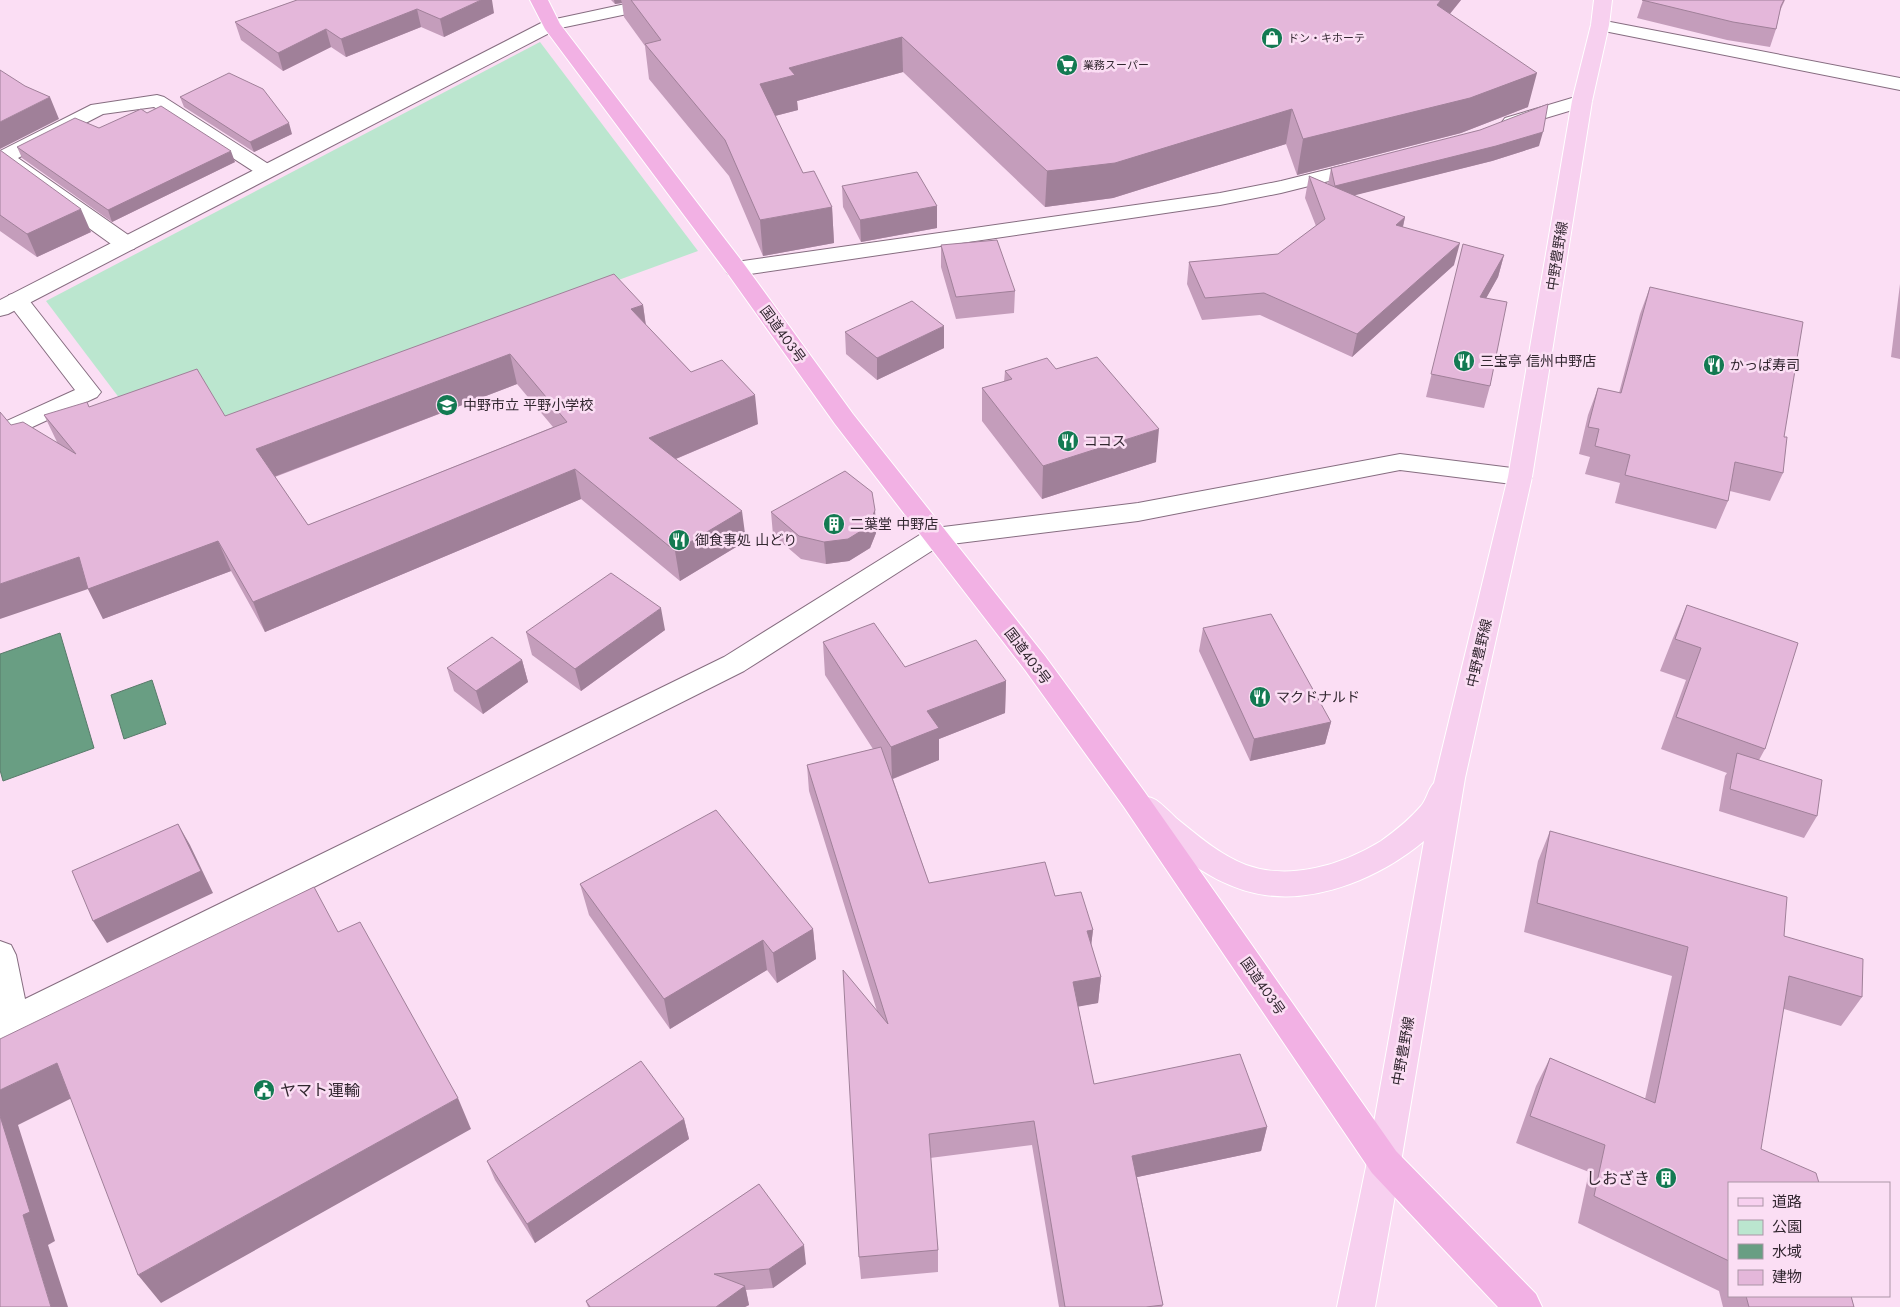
<svg xmlns="http://www.w3.org/2000/svg" width="1900" height="1307" font-family="Jost,'Noto Sans JP',sans-serif">
	<style>
		.green { fill: #bbe6cf }
		.water { fill: #699e83; stroke: #587a6a }
		.lines { fill: none; stroke-linecap: round; stroke-linejoin: round }
		.lane-casing { stroke: #866d80; stroke-width: 2 }
		.street-casing { stroke: #866d80; stroke-width: 2 }
		.secondary-casing { stroke: #866d80; stroke-width: 2 }
		.primary-casing { stroke: #fff; stroke-width: 2 }
		.highway-casing { stroke: #fff; stroke-width: 2 }
		.lane { fill: #fff; fill-rule: evenodd }
		.street { fill: #fff; fill-rule: evenodd }
		.secondary { fill: #fff; fill-rule: evenodd }
		.primary { fill: #f7d0ef; fill-rule: evenodd }
		.highway { fill: #f2b1e4; fill-rule: evenodd }
		.wall { fill: #c49dbb; fill-rule: evenodd }
		.shaded-wall { fill: #a08099 }
		.building { fill: #e4b7da; stroke: #a08099; fill-rule: evenodd }
		.labels { text-anchor: middle; stroke-width: 5; stroke-linejoin: round; paint-order: stroke }
		.far-poi-label { font-size: 11px; fill: #322730; stroke: #fbdef4; text-anchor: start }
		.street-label { font-size: 14px; fill: #322730; stroke: #fbdef4 }
		.poi-label { font-size: 14px; fill: #322730; stroke: #fbdef4; text-anchor: start }
		.near-poi-label { font-size: 16px; fill: #322730; stroke: #fbdef4; text-anchor: start }
	</style>
	<rect width="100%" height="100%" fill="#fbdef4"/>
	<path class="green" d="M540 42 698 251 157 448 46 301Z"/>
	<path class="water" d="M60 633 94 748 3 781 0 770V654Z
		M152 680 166 724 124 739 111 695Z"/>
	<g class="lines">
		<g class="lane-casing">
			<path id="lane" d="M1400 454 1520 469 1529 471 1532 477 1529 483 1520 485 1400 470 1138 521 935 546 926 543 922 537 926 531 935 528 1138 503Z"/>
		</g>
		<g class="street-casing">
			<path id="street" d="M644 0H679L676 4 670 5 551 30 545 29 542 25 545 21 551 20Z
				M157 95 164 97 273 167 276 171 273 175 266 177 259 175 154 107 103 114 18 158 134 239 137 244 134 249 126 250 118 249 0 164V151L91 105Z
				M1582 95 1589 97 1592 101 1589 105 1512 128 1505 126 1502 122 1505 118Z
				M1366 160 1373 162 1376 166 1373 170 1281 193 1220 205 736 276 728 274 725 269 728 264 736 262 1220 193 1281 181Z
				M17 293 25 295 101 392 97 397 0 442V424L75 390 6 300 9 295Z
				M935 528 944 531 948 537 944 543 744 671 25 1032 0 1041V941L11 945 16 955 25 999 724 657 926 531Z"/>
		</g>
		<g class="secondary-casing">
			<path id="secondary" d="M551 20 557 21 560 25 557 29 8 314 0 316V300L545 21Z
				M1600 20 1900 78V90L1594 29 1591 25 1594 21Z"/>
		</g>
		<g class="primary-casing">
			<path id="primary" d="M1594 0H1612L1609 25 1592 101 1532 477 1465 778 1401 1162 1375 1307H1337L1367 1162 1424 841C1382 876 1321 903 1265 895 1231 890 1200 872 1174 850 1159 838 1139 825 1130 808L1134 800C1142 797 1148 795 1156 800 1163 805 1170 812 1176 818 1197 835 1220 855 1246 865 1290 881 1342 865 1381 841 1395 831 1410 819 1421 806 1427 799 1428 789 1434 783L1508 477 1572 101 1591 25Z"/>
		</g>
		<g class="highway-casing">
			<path id="highway" d="M530 0H548L560 24 744 264 853 414 1045 656 1144 791 1396 1151 1536 1294 1542 1307H1498L1372 1173 1124 807 1025 670 835 424 728 274 545 29Z"/>
		</g>
		<use href="#lane" class="lane"/>
		<use href="#street" class="street"/>
		<use href="#secondary" class="secondary"/>
		<use href="#primary" class="primary"/>
		<use href="#highway" class="highway"/>
	</g>
	<path class="wall" d="M297 0 494 13 444 37 421 27 346 57 331 47 283 71 241 40 235 22Z
		M611 0H1461L1450 14 1528 107 1461 133 1297 175 1286 144 1113 198 1045 207 903 72 797 101 798 110 775 116 803 173 832 207 834 243 763 256 729 176 649 79 645 46 624 17 622 3 615 4Z
		M1643 0H1785L1780 11 1776 29 1770 47 1727 40 1637 18Z
		M180 97 292 134 254 152 184 107Z
		M147 113 235 162 112 222 22 158 17 147 99 128Z
		M1539 146 1492 161 1354 195 1405 217 1403 227 1454 265 1352 357 1260 315 1202 320 1187 284 1189 262 1278 254 1316 226 1305 198 1309 176 1328 184 1331 168Z
		M0 150 91 232 37 257 0 231Z
		M842 186 937 206V228L861 242 843 207Z
		M1463 244 1504 255 1498 277 1486 298 1490 386 1484 408 1426 397Z
		M941 245 1015 291 1014 313 956 319 941 267Z
		M1900 284V359L1891 357Z
		M1650 287 1784 437 1783 473 1770 501 1730 491 1728 501 1716 529 1615 503 1620 483 1585 474 1590 457 1579 454 1588 415 1598 388 1619 393 1640 314Z
		M643 305 646 325 691 372 758 424 676 459 746 541 680 581 581 499 265 632 231 571 103 619 88 589 11 425 57 442 44 415 89 407 225 416ZM517 384 553 427 308 525 275 477Z
		M845 332 944 348 877 380 846 354Z
		M1056 369 1156 462 1042 499 982 421V388L1004 382 1005 371Z
		M875 510 876 533 870 548 849 561 826 564 801 559 773 535 771 512Z
		M1687 605 1765 749 1759 760 1817 816 1804 838 1719 811 1725 776 1727 773 1661 749 1686 680 1660 671 1673 638Z
		M1203 628 1331 722 1325 744 1250 761 1199 651Z
		M665 630 581 691 532 655 526 632Z
		M823 642 905 667 1006 681 1005 713 939 739V760L893 779 929 883 1055 896 1093 930 1091 945 1101 977 1098 1003 1078 1006 1094 1084 1267 1127 1261 1151 1137 1177 1163 1305 1162 1307H1059L1032 1145 930 1158 938 1250V1272L861 1279 859 1257 877 1011 809 791 807 765 873 749 825 675Z
		M522 660 528 682 483 714 454 691 447 668Z
		M1550 831 1784 936 1862 997 1841 1026 1784 1009 1729 1183V1296H1851L1854 1307H1723L1719 1291 1578 1223 1589 1172 1516 1143 1536 1086 1550 1058 1645 1099 1672 976 1524 932 1538 861Z
		M580 884 813 929 816 959 777 983 767 970 670 1029 589 915Z
		M684 1119 689 1139 535 1243 495 1180 487 1161Z
		M759 1184 806 1264 773 1288 746 1290 749 1305 745 1307H588L586 1301Z"/>
	<path class="shaded-wall" d="M481 0H492L494 13 444 37 440 19Z
		M614 0H621L622 3 615 4Z
		M1441 0H1461L1429 39 1437 5Z
		M417 9 421 27 346 57 341 39Z
		M326 29 331 47 283 71 278 53Z
		M902 37 903 72 797 101 798 110 763 119 760 84 789 68Z
		M1537 73 1528 107 1461 133 1297 175 1303 139Z
		M50 97 59 119 0 149V122Z
		M1292 109 1286 144 1113 198 1045 207 1047 171Z
		M289 123 292 134 254 152 250 142Z
		M1543 132 1539 146 1492 161 1332 201 1335 186Z
		M231 151 235 162 112 222 108 210Z
		M937 206V228L861 242 860 220Z
		M832 207 834 243 763 256 760 220Z
		M81 209 91 232 37 257 27 234Z
		M1405 217 1400 239 1396 225Z
		M1460 243 1454 265 1352 357 1357 334Z
		M1504 255 1498 277 1474 320 1480 297Z
		M643 305 647 335 631 309Z
		M944 326V348L877 380V358Z
		M510 354 517 384 268 479 256 449Z
		M755 395 758 424 654 468 649 438Z
		M1159 429 1156 462 1042 499 1043 466Z
		M575 469 581 499 265 632 253 602Z
		M875 510 876 533 870 548 849 561 826 564 824 542Z
		M742 511 746 541 680 581 675 551Z
		M218 541 231 571 103 619 88 589 0 619V584L79 557Z
		M661 608 665 630 581 691 575 669Z
		M522 660 528 682 483 714 476 691Z
		M1006 681 1005 713 939 739V760L892 779 891 747 927 711Z
		M1331 722 1325 744 1250 761 1254 739Z
		M178 824 190 845 213 893 107 943 93 921Z
		M813 929 816 959 777 983 773 953Z
		M1093 930 1090 955 1087 931Z
		M763 940 767 970 670 1029 664 999Z
		M1101 977 1098 1003 1071 1008 1073 982Z
		M57 1063 80 1094 18 1125 55 1241 48 1245 68 1307H51L23 1215 0 1116V1090Z
		M458 1098 471 1129 161 1303 138 1275Z
		M684 1119 689 1139 535 1243 527 1224Z
		M1267 1127 1261 1151 1128 1179 1132 1156Z
		M804 1245 806 1264 773 1288 769 1269Z
		M745 1286 749 1305 745 1307H716Z"/>
	<path class="building" d="M297 0H481L440 19 417 9 341 39 326 29 278 53 235 22Z
		M631 0H1441L1437 5 1537 73 1470 98 1303 139 1292 109 1115 163 1047 171 902 37 789 68 795 75 760 84 803 173 814 171 832 207 760 220 725 140 645 44 661 40Z
		M1642 0H1784L1781 6 1776 29 1733 22Z
		M0 70 25 86 50 97 0 122Z
		M229 73 263 89 289 123 250 142 180 97Z
		M1548 104 1543 132 1496 146 1335 186 1331 168 1480 130Z
		M161 106 231 151 108 210 17 147 75 118 99 128 141 109 147 113Z
		M0 150 81 209 27 234 0 215Z
		M917 172 937 206 860 220 842 186Z
		M1309 176 1405 217 1396 225 1460 243 1357 334 1264 293 1205 298 1189 262 1278 254 1325 219Z
		M997 240 1015 291 956 297 941 245Z
		M1463 244 1504 255 1480 297 1507 302 1490 386 1431 374Z
		M614 274 643 305 631 309 691 372 722 360 755 395 649 438 742 511 675 551 575 469 253 602 218 541 88 589 79 557 0 584V412L11 425 23 422 76 454 44 415 87 402 89 407 197 369 225 416ZM510 354 567 422 308 525 256 449Z
		M1650 287 1803 322 1784 437H1787L1783 473 1735 462 1728 501 1625 475 1630 455 1595 446 1599 429 1588 427 1598 388 1621 393Z
		M912 301 944 326 877 358 845 332Z
		M1097 357 1159 429 1043 466 982 388 1012 379 1005 371 1047 358 1056 369Z
		M845 471 872 492 875 510 869 526 848 539 824 542 799 536 771 512Z
		M611 573 661 608 575 669 526 632Z
		M1687 605 1798 643 1765 749 1676 717 1701 648 1675 639Z
		M1271 614 1331 722 1254 739 1203 628Z
		M874 623 905 667 976 640 1006 681 927 711 939 728 891 747 823 642Z
		M492 637 522 660 476 691 447 668Z
		M881 747 929 883 1045 862 1055 896 1081 892 1093 930 1087 931 1101 977 1073 982 1094 1084 1240 1054 1267 1127 1132 1156 1163 1305 1146 1307H1065L1034 1121 929 1134 938 1250 859 1257 843 970 888 1024 807 765Z
		M1737 753 1822 780 1817 816 1730 789Z
		M716 810 813 929 773 953 763 940 664 999 580 884Z
		M178 824 201 871 93 921 72 871Z
		M1550 831 1787 897 1784 936 1863 959 1862 997 1789 976 1761 1149 1816 1173 1819 1183H1729V1261L1594 1196 1605 1145 1530 1116 1550 1058 1655 1103 1688 947 1537 903Z
		M314 887 338 932 360 922 458 1098 138 1275 57 1063 0 1090V1039Z
		M641 1061 684 1119 527 1224 487 1161Z
		M0 1116 30 1212 23 1215 51 1307H0Z
		M759 1184 804 1245 769 1269 714 1274 745 1286 716 1307H590L586 1301Z
		M1746 1296H1851L1854 1307H1749Z"/>
	<defs>
		<g id="shop-disc" transform="scale(1.125)"><circle r="9.5" fill="#137a52" stroke="#fbdef4"/><path d="M-5-2.5h2.3a2.7 3.5 0 0 1 5.4 0H5L5.5 6h-11ZM-1.5-2.5h3a1.5 2.3 0 0 0-3 0Z" fill="#fff"/></g>
		<g id="supermarket-disc" transform="scale(1.125)"><circle r="9.5" fill="#137a52" stroke="#fbdef4"/><path d="M-6-5.5h2.5l.6 2H6L4.5 2H-2.5L-4.4-4H-6ZM-1.5 3.2a1.3 1.3 0 1 0 .1 0ZM3 3.2a1.3 1.3 0 1 0 .1 0Z" fill="#fff"/></g>
		<g id="restaurant-disc" transform="scale(1.125)"><circle r="9.5" fill="#137a52" stroke="#fbdef4"/><path d="M-5-6h1v4h1v-4h1v4h1v-4h1v5L-1.5 .5V6h-2V.5L-5-1ZM5-6V6H3V1.5H1.5Q1.5-4 5-6Z" fill="#fff"/></g>
		<g id="school-disc" transform="scale(1.125)"><circle r="9.5" fill="#137a52" stroke="#fbdef4"/><path d="M0-5L7-2L0 1L-7-2ZM-4 1L0 2.5L4 1V4Q0 6-4 4Z" fill="#fff"/></g>
		<g id="building-disc" transform="scale(1.125)"><circle r="9.5" fill="#137a52" stroke="#fbdef4"/><path d="M-4-6H4V6H1V3H-1V6H-4ZM-2.5-4.3h1.7v1.8h-1.7ZM.8-4.3h1.7v1.8H.8ZM-2.5-1h1.7V.8h-1.7ZM.8-1h1.7V.8H.8Z" fill="#fff"/></g>
		<g id="civic-disc" transform="scale(1.125)"><circle r="9.5" fill="#137a52" stroke="#fbdef4"/><path d="M-.6-6.5H3V-4.5H.6V-3L4-1V1h2V6H-6V1h2V-1L-.6-3ZM-1.2 2.5V6h2.4V2.5Z" fill="#fff"/></g>
	</defs>
	<g fill-rule="evenodd">
		<use href="#shop-disc" x="1272" y="38"/>
		<use href="#supermarket-disc" x="1067" y="65"/>
		<use href="#restaurant-disc" x="1464" y="361"/>
		<use href="#restaurant-disc" x="1714" y="365"/>
		<use href="#school-disc" x="447" y="405"/>
		<use href="#restaurant-disc" x="1068" y="441"/>
		<use href="#building-disc" x="834" y="524"/>
		<use href="#restaurant-disc" x="679" y="540"/>
		<use href="#restaurant-disc" x="1260" y="697"/>
		<use href="#civic-disc" x="264" y="1090"/>
		<use href="#building-disc" x="1666" y="1178"/>
	</g>
	<g class="labels">
		<g class="far-poi-label">
			<text x="1288" y="42">ドン・キホーテ</text>
			<text x="1083" y="69">業務スーパー</text>
		</g>
		<g class="street-label">
			<text transform="translate(1557 256) rotate(-81)" y="5">中野豊野線</text>
			<text transform="translate(783 334) rotate(54)" y="5">国道403号</text>
			<text transform="translate(1479 653) rotate(-77)" y="5">中野豊野線</text>
			<text transform="translate(1028 656) rotate(53)" y="5">国道403号</text>
			<text transform="translate(1263 986) rotate(55)" y="5">国道403号</text>
			<text transform="translate(1403 1051) rotate(-80)" y="5">中野豊野線</text>
		</g>
		<g class="poi-label">
			<text x="1480" y="366">三宝亭 信州中野店</text>
			<text x="1730" y="370">かっぱ寿司</text>
			<text x="463" y="410">中野市立 平野小学校</text>
			<text x="1084" y="446">ココス</text>
			<text x="850" y="529">二葉堂 中野店</text>
			<text x="695" y="545">御食事処 山どり</text>
			<text x="1276" y="702">マクドナルド</text>
		</g>
		<g class="near-poi-label">
			<text x="280" y="1096">ヤマト運輸</text>
			<text x="1650" y="1184" text-anchor="end">しおざき</text>
		</g>
	</g>
	<rect x="1728" y="1182" width="162" height="115" fill="#fbdef4" stroke="#ab95a6"/>
	<rect x="1738" y="1198" width="25" height="8" fill="#f7d0ef" stroke="#ab95a6"/>
	<text x="1772" y="1207" font-size="15" fill="#322730">道路</text>
	<rect x="1738" y="1220" width="25" height="15" fill="#bbe6cf" stroke="#ab95a6"/>
	<text x="1772" y="1232" font-size="15" fill="#322730">公園</text>
	<rect x="1738" y="1244" width="25" height="15" fill="#699e83" stroke="#ab95a6"/>
	<text x="1772" y="1257" font-size="15" fill="#322730">水域</text>
	<rect x="1738" y="1270" width="25" height="15" fill="#e4b7da" stroke="#ab95a6"/>
	<text x="1772" y="1282" font-size="15" fill="#322730">建物</text>
</svg>
